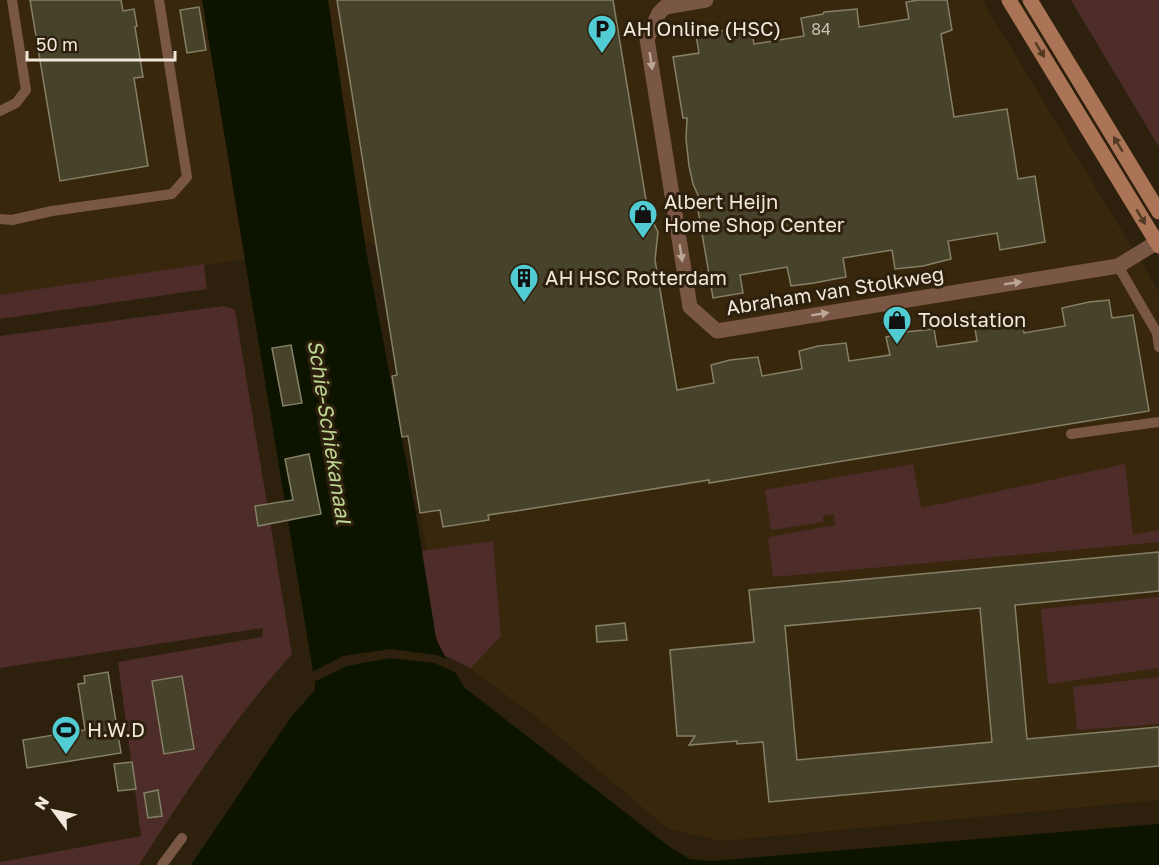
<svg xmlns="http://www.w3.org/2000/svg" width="1159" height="865" font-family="'Golos Text',sans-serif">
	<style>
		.built { fill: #39270d }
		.green { fill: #4e2c2a }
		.water { fill: #0c1400 }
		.pier { fill: #2d200c }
		.building { fill: #47432b; stroke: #858166; stroke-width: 1.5; fill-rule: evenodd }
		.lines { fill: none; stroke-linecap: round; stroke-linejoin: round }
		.lane { stroke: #7a5744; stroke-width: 10 }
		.street { stroke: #7a5744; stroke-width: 15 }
		.secondary { stroke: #ac7456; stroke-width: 15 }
		.oneway { fill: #533922 }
		.oneway2 { fill: #bba697 }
		.labels { text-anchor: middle; stroke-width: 6; stroke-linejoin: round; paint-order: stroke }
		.number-label { font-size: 16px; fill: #c6beaf }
		.poi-label { font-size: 20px; fill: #f1e7db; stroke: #2d200c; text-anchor: start }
		.street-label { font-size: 20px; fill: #f1e7db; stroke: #2d200c }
		.water-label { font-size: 21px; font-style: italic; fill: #bdd694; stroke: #2d200c }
	</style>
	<rect width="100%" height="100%" fill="#2d200c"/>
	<path class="built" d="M0 0H982L1159 292V800L722 841 668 829 535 716 448 653 423 533 398 260 371 242 264 256 0 297Z"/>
	<path class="green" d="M1071 0H1159V147Z
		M204 264 207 289 0 319V295Z
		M224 306 235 310 292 654C234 718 186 792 139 865H0V862L141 836 118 662 262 637 263 628 0 668V336Z
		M913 464 921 508 1125 464 1133 535 1159 530V542L773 577 768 540 770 537 835 525 834 514 823 516V522L771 530 765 490Z
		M493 541 501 636 471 668 443 655 436 638 421 551Z
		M1159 597V668L1048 684 1041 609Z
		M1159 677V724L1077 730 1073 687Z"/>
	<path class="water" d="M202 0H328L366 250 415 508 436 638C443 656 455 671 465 688L671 848 690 859 712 861 1159 824V865H191L291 717 315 690V684Z"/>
	<path class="pier" d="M390 649 437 655 454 662 461 675 434 663 390 658 347 666 312 683 310 673 343 656Z"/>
	<path class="building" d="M30 0H121L123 11 134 9 137 26 135 27 143 77 134 78 148 166 60 181Z
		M337 0H613L648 212 658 232 655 260 677 390 714 383 711 365 730 360 758 357 762 376 802 369 799 351 818 346 846 343 849 361 890 355 886 337 905 332 934 329 937 347 977 341 974 322 1021 314 1024 333 1065 326 1062 308 1089 302 1109 300 1112 318 1133 315 1149 411 709 483V480L516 511 488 515 489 520 443 527 440 510 420 513 408 436 402 437 392 376 397 375Z
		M919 0H947L952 30 941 34 954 117 1007 109 1018 179 1035 176 1045 242 1000 250 997 233 948 241 951 259 923 266 895 269 892 250 843 258 846 277 814 283 791 286 787 267 740 275 743 293 713 298 697 204H702L693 184 689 166 686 139 687 118H683L673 57 699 53 696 35 751 26 754 44 804 36 801 18 823 14 824 12 857 9 859 27 909 19 906 2Z
		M199 7 206 50 187 53 180 10Z
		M291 345 302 403 283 406 272 348Z
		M309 454 321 514 258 526 255 506 293 500 285 459Z
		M1159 552V591L1015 605 1027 739 1159 727V766L769 802 763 742 737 744V741L689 745 695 736H677L670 650 754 642 749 590ZM980 608 992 742 797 760 785 626Z
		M625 623 627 640 597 642 596 626Z
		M108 672 121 753 27 768 23 740 85 730 78 684 85 683 84 676Z
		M182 676 194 749 164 754 152 681Z
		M132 762 136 789 118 791 114 764Z
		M158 790 162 816 148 818 144 793Z"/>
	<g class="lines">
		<path class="lane" d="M0 111 16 103 26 90 12 0
			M0 219 12 220 52 211 172 194 187 177 159 0
			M1118 266 1157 333 1159 347
			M1071 434 1159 422
			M162 865 182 838"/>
		<path class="street" d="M706 0 665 7 659 13 647 39 690 307 717 331 1118 266 1159 241"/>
		<path class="secondary" d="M1009 0 1159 246
			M1030 0 1159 212"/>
	</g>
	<defs><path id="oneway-solid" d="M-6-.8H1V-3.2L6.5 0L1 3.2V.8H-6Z" transform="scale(1.5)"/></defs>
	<g class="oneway">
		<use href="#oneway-solid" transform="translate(1040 50) rotate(59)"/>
		<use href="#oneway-solid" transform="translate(1118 144) rotate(-121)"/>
		<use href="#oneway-solid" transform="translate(1141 217) rotate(59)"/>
	</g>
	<g class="oneway2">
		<use href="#oneway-solid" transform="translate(651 61) rotate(81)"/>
		<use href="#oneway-solid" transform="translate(681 253) rotate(81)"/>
		<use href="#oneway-solid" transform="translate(1013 283) rotate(-9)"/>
		<use href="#oneway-solid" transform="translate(820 314) rotate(-9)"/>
	</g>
	<defs>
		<g id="parking-pin" transform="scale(1.5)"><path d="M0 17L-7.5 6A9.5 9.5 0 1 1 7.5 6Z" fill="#51ccd3" stroke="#2d200c"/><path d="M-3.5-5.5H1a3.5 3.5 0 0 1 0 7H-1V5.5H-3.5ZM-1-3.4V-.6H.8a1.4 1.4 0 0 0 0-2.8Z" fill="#111"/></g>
		<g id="shop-pin" transform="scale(1.5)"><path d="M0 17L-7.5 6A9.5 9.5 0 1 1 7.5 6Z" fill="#51ccd3" stroke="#2d200c"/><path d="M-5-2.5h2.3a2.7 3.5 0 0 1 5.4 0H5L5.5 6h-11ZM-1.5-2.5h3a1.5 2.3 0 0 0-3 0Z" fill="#111"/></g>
		<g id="building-pin" transform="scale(1.5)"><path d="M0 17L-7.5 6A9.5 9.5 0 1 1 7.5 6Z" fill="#51ccd3" stroke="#2d200c"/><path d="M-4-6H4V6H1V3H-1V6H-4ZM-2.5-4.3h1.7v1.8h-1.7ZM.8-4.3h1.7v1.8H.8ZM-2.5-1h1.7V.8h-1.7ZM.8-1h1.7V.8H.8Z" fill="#111"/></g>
		<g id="stadium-pin" transform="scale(1.5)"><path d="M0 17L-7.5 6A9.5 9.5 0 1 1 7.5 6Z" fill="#51ccd3" stroke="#2d200c"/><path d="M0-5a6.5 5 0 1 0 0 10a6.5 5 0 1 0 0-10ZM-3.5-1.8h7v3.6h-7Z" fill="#111"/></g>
	</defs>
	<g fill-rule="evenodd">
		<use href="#parking-pin" x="602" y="29"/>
		<use href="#shop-pin" x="643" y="214"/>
		<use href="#building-pin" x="524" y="278"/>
		<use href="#shop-pin" x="897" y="320"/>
		<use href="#stadium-pin" x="66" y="730"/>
	</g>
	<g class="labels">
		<g class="number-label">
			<text x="821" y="35">84</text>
		</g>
		<g class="poi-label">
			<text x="623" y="36">AH Online (HSC)</text>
			<text x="664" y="209">Albert Heijn<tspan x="664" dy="23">Home Shop Center</tspan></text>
			<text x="545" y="285">AH HSC Rotterdam</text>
			<text x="918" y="327">Toolstation</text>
			<text x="87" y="737">H.W.D</text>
		</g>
		<g class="street-label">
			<text transform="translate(835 291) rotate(-9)" y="7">Abraham van Stolkweg</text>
		</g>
		<g class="water-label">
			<text transform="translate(329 432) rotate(81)" y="7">Schie-Schiekanaal</text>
		</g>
	</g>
	<g transform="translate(54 811) rotate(303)" stroke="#2d200c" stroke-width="4.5" paint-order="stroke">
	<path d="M0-4.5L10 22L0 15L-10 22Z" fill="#f1e7db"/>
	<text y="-9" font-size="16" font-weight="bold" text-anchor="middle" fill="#f1e7db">N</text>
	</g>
	<path d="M27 51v9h148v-9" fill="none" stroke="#f1e7db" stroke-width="3"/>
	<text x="36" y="51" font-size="18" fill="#f1e7db" stroke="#2d200c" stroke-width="4.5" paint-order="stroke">50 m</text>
</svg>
